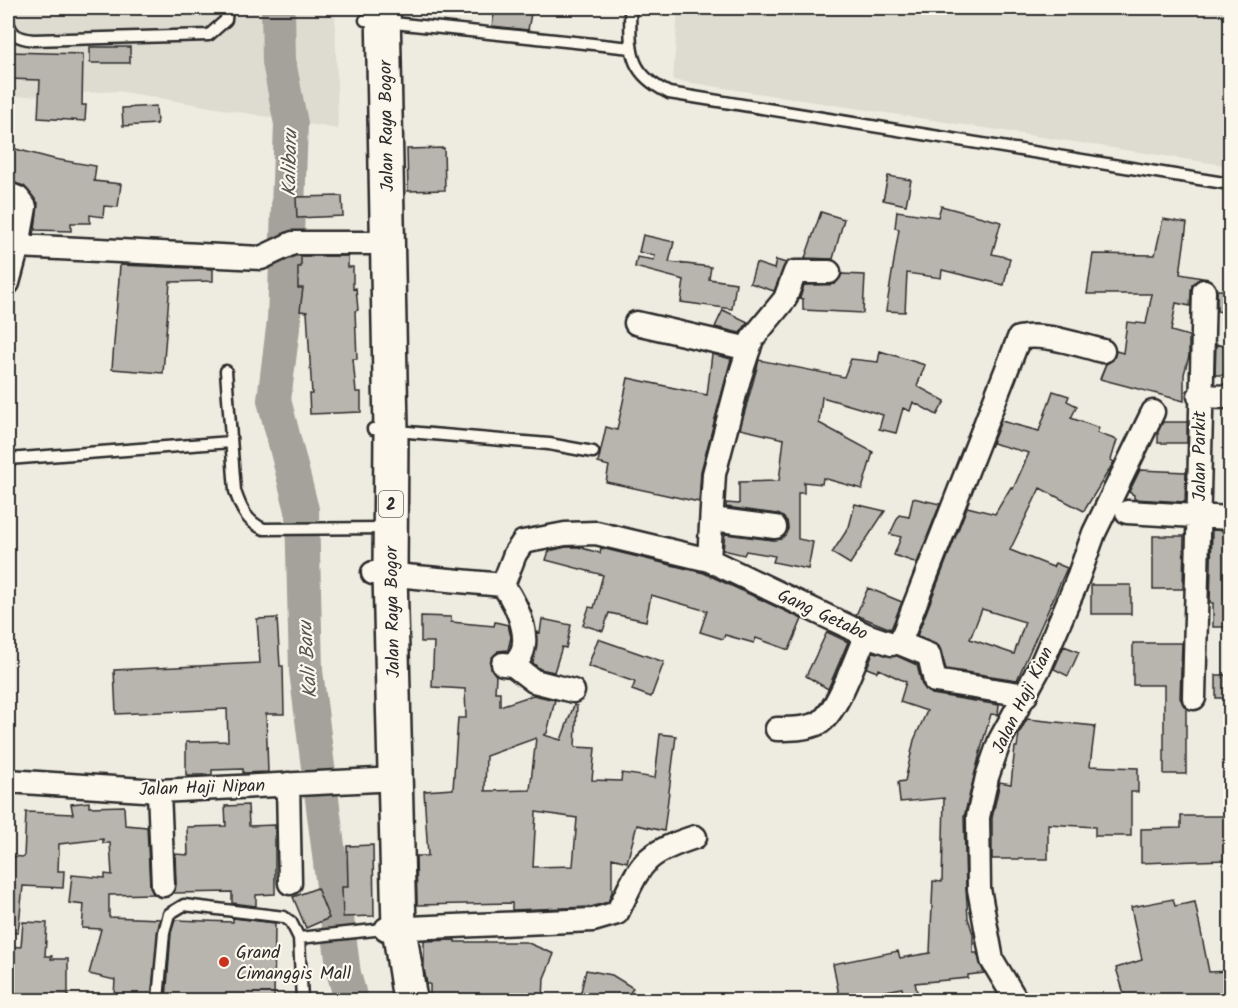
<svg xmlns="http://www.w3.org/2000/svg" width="1238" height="1008" font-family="Kalam,sans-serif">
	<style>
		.built { fill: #dedbd1 }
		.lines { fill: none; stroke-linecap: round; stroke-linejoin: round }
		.river { stroke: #a4a29a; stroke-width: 34 }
		.building { fill: #b8b5ae; stroke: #2b2b2b; stroke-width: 1.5; fill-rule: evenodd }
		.service-casing { stroke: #2b2b2b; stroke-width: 15 }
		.minor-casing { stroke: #2b2b2b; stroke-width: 27 }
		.trunk-casing { stroke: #2b2b2b; stroke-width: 38 }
		.service { stroke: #fbf7ec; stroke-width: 10 }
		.minor { stroke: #fbf7ec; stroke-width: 22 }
		.trunk { stroke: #fbf7ec; stroke-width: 33 }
		.poi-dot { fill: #c8321e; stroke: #fbf7ec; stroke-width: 2 }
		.labels { text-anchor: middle; stroke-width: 4.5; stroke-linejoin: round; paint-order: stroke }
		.shield { fill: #fbf7ec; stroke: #696865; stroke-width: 1.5 }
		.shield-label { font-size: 16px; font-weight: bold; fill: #2b2b2b }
		.street-label { font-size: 18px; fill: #2b2b2b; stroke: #fbf7ec }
		.poi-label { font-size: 18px; fill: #2b2b2b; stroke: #fbf7ec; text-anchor: start }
		.water-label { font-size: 20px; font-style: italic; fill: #555552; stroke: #fbf7ec }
	</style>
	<rect width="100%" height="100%" fill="#eeebe0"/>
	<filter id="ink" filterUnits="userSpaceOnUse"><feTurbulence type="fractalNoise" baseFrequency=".0167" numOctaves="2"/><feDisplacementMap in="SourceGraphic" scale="12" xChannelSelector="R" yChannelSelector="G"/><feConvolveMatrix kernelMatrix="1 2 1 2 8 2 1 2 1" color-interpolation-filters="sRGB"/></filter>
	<g filter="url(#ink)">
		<path class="built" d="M8 8H335L338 129 118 91 8 97Z
			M678 8H1230V166L673 80Z"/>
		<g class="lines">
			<path class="river" d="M278 8 279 62 291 124 284 320 274 400 302 510 306 671 344 974 351 1000"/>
		</g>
		<path class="building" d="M495 8H532L528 30 492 26Z
			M90 47H130V63H90Z
			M8 52 83 54 82 105H86L85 121 38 118 40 80 8 79Z
			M156 106 157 124 123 126 122 108Z
			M8 147 54 159 96 166 94 181 121 184 118 207 104 206 103 217 90 215V223H71V231L35 230 38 203 24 186 8 181Z
			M444 148 445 190 408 191 407 149Z
			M888 176 911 180 906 205 883 200Z
			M342 196 343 216 297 218 296 197Z
			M941 206 1001 222 992 254 1010 258 1004 285 942 270 941 278 907 273 905 312 886 311 899 229 895 228 897 211 938 217Z
			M821 212 844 219 833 259 805 258Z
			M1163 219 1187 223 1180 274 1202 278 1192 285 1190 306 1176 303 1171 331 1189 336V356L1184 374V401L1100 379 1106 364 1113 360 1116 351 1123 353 1127 322 1146 324 1152 294H1087L1093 254 1155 255Z
			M643 235 674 242 669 262 711 267 709 279 736 283 732 309 681 302 684 280 635 267 637 257 654 260 655 256 639 252Z
			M301 256H348V267H353V289L356 288 358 310 355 311 357 359H353L356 392H361V412L310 414 309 394H312L307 312 300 311 303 288H298V267H301Z
			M776 260 786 263 774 291 750 283 756 263 774 269Z
			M120 265 213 269V281L170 282 163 373 112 369Z
			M842 274 865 275 863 313 803 310V299L800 298 804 285 835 284Z
			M1217 290H1230V314L1217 311Z
			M723 310 748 322 740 333 715 327Z
			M1216 344 1230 348V375H1215Z
			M880 351 925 365 917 386 945 401 937 415 913 402 910 411 903 408 896 433 879 429 883 415 822 397 819 423 873 452 862 489 823 478 822 484 804 482V493H798V539L813 542 808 569 773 562 775 556 746 551 744 555 723 550 725 534 774 540 781 539 788 529 787 521 777 514 726 507V503L739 504V482L779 481 784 439 740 429 759 360 844 377 851 359 878 362Z
			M712 354 731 359 701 471 699 502 606 482 609 466 598 463 606 427 617 430 628 378 707 395Z
			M1053 391 1069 396 1067 401 1077 406 1071 418 1099 428 1097 433 1117 440 1111 460 1114 462 1084 511 1040 488 1010 550 1053 567 1055 563 1067 568 1017 680 946 669 939 646 917 636 967 507 995 514 1011 487 1013 489 1029 453 992 443 1001 421 1039 431ZM982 609 1025 622 1014 654 970 639Z
			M1163 422H1187V443H1158V432Z
			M1140 470 1186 472 1185 502 1134 499V495L1129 492Z
			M913 498 940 504 917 563 894 555 901 537 890 534 899 515 909 517Z
			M855 504 885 511 850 564 832 553 849 527Z
			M1212 530 1230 531V627H1213V603H1210Z
			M1153 536H1184L1183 589H1153Z
			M566 547H578L600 553 601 548 704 573 802 619 789 650 756 638 754 643 725 635 723 639 700 632 707 611 651 595 646 621 609 613 603 631 583 625 589 607 594 608 603 575 546 560 549 551Z
			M1091 585H1131V614H1091Z
			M868 588 902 602 891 629 856 615Z
			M421 616 451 617V622L494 626 495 622 508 625 511 637 508 650 498 651 490 663 496 676 495 692H500V706L533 695 555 700 547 733 544 735 561 740 574 705 577 706 575 747 595 748 592 780 621 781 622 773 655 778 660 734 676 736 664 831 637 825 627 862 612 858V892L608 902 591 907 512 910V903L417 905 416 856H428L424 791 453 789 458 718H466L465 689 432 687 434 642H421ZM536 738 530 790 485 791 486 756ZM536 812 577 818 573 866 533 867Z
			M277 618 280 666H283L284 714H266L268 772 243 773V769L212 770V775H186V742L228 741 227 709 116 714 114 670 260 663 257 619Z
			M542 619 571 625 566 648 562 647 554 672 540 669 533 663 537 632 540 633Z
			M827 632 848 642 828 689 806 676Z
			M598 639 664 662 651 697 632 690 635 682 588 666Z
			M1133 643H1182L1180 698 1186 708V774H1164V685H1133Z
			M1064 646 1079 652 1068 676 1054 669Z
			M873 652 897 656 917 665 922 685 932 694 999 705 998 715 991 714 983 741 964 817 966 889 968 918 973 934V953H977L984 973 968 975V978L915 983 918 996 904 999 902 988 840 1000 833 964 898 951 900 958 930 953 933 881 942 882 944 798 900 802 898 782 905 781 914 740 927 711 900 702 906 682 879 669 877 672 867 668Z
			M1216 675H1230V698H1216Z
			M1027 719 1095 726 1090 766 1138 768V792H1131V836H1095V827L1048 824V859H992V818L1000 782 1011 784 1015 747H1017L1019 734Z
			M89 802V807L124 806 125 825 147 827 150 886 153 894 109 895V917L160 919 151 999 114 995 115 980 89 974 101 929 82 928 84 905 69 903 72 875 105 878V874L112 875 110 843H103V839L59 844 58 871H64L63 888 23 886 18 933 8 932V856L24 857 26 812 73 814 71 804Z
			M248 805 249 826 275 825V894L256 895V906L232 903V892L173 893 176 884 175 854 188 855 187 827 226 826 225 806Z
			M1181 816H1226V860L1141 863V829L1181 828Z
			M373 845 374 916 343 917 342 887H348L347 846Z
			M317 888 329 918 306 928 293 897Z
			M1173 899 1175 906 1195 902 1209 972 1230 971V1000H1150L1149 994 1126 1000 1116 968 1142 960 1131 907Z
			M233 918 275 923 274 1000H166L171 933 175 920 233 922Z
			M23 922 47 923 45 956H52L51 959H68V1000H8V946L21 947Z
			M455 940V942H526L554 954 544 978 543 1000H430V984H427L424 969V941Z
			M586 970 612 975 633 988 626 1000H579Z"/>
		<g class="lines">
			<g class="service-casing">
				<path id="service" d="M630 8C631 50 626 72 669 93L1230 184
					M365 20 631 48
					M8 22C12 36 19 38 33 40L209 35 226 20 227 8
					M226 371 235 491C241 509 247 522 264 529L387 528
					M373 429 549 444 593 452
					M8 459 231 442
					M299 938 302 1000
					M158 1000 164 932 169 914 184 905 284 917 291 922 299 938 384 929"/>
			</g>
			<g class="minor-casing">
				<path id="minor" d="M8 194 18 198 25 207 18 246
					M8 283 18 246 261 258 293 243H370
					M636 323 749 349
					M1199 396 1230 397
					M1127 512 1230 518
					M712 519 775 527
					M709 560 714 474 739 379 752 339 785 299 795 272H829
					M373 573 503 585 515 554 523 542 565 534 596 533 709 560 866 635 892 644 901 640 1019 338C1045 332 1078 345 1103 351
					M503 585C517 605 537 645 513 665L503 664
					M897 642 929 655 935 681 1026 695
					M513 665 534 681 573 691
					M1194 698 1204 291
					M777 729C790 729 807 729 819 723 838 712 856 656 866 635
					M8 781 159 791 397 779
					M288 784 290 883
					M159 791 163 885
					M386 929 593 920 617 913C642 863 640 855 695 837
					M1016 1000 992 960 979 889 978 817 987 777 1000 740 1041 665 1075 586 1094 533 1153 412"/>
			</g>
			<g class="trunk-casing">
				<path id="trunk" d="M383 8 391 430 390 574 399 928 410 1000"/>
			</g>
			<use href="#service" class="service"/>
			<use href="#minor" class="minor"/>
			<use href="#trunk" class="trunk"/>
		</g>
	</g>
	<circle class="poi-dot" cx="224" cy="962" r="6"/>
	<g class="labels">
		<rect class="shield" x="379" y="491" width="24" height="26" rx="4.5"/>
		<g class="shield-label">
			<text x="391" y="510">2</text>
		</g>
		<g class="street-label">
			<text transform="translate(386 126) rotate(-91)" y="6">Jalan Raya Bogor</text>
			<text transform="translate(1199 456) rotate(-90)" y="6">Jalan Parkit</text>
			<text transform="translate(392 612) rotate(-91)" y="6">Jalan Raya Bogor</text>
			<text transform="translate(823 614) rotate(25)" y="6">Gang Getabo</text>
			<text transform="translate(1022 700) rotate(-64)" y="6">Jalan Haji Kian</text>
			<text transform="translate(202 787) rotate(-2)" y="6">Jalan Haji Nipan</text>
		</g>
		<g class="poi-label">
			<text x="236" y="958">Grand<tspan x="236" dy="21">Cimanggis Mall</tspan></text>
		</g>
		<g class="water-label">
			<text transform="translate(289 163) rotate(-89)" y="7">Kalibaru</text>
			<text transform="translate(307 660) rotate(-94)" y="7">Kali Baru</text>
		</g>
	</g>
	<rect width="1238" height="1008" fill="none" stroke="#fbf7ec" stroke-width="30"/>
	<rect x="15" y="15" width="1208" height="978" fill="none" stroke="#2b2b2b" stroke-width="2" filter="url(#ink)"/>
</svg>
